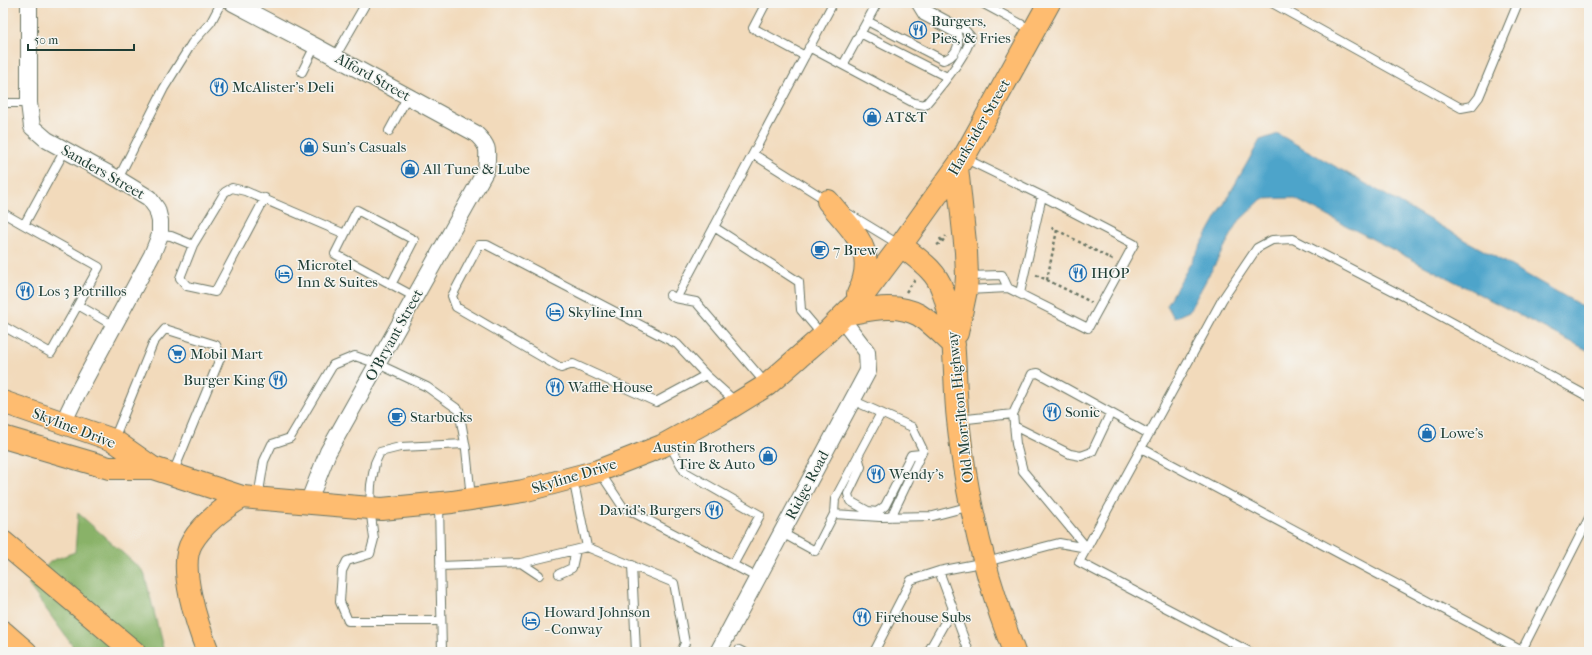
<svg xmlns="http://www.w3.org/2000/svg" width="1592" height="655" font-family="'IM FELL French Canon',serif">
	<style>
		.forest { fill: #89b268; stroke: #54784e }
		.water { fill: #4da4ca; stroke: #36707f }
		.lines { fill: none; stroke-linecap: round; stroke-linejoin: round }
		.lane-casing { stroke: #697463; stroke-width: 10 }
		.street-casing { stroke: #697463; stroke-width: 18 }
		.primary-casing { stroke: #697463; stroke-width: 24 }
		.highway-casing { stroke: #697463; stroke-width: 24 }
		.path { stroke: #697463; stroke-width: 2.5; stroke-dasharray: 3 3; stroke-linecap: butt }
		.lane { stroke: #fff; stroke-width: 8 }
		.street { stroke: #fff; stroke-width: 16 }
		.primary { stroke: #febc70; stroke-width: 22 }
		.highway { stroke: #febc70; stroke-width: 22 }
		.labels { text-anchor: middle; stroke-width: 3; stroke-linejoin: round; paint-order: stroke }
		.poi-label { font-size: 15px; fill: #1f3d34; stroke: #f6f6f2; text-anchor: start }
		.street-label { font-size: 15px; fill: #1f3d34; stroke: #f6f6f2 }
	</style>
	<rect width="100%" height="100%" fill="#f6f6f2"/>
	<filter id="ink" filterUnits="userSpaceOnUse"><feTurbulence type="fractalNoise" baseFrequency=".025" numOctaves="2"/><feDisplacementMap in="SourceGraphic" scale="8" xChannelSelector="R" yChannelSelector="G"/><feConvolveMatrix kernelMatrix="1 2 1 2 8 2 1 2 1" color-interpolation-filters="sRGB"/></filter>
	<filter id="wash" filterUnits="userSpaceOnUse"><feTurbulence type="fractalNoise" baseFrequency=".012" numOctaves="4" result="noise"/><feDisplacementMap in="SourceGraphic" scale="16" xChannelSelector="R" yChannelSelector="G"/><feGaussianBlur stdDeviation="0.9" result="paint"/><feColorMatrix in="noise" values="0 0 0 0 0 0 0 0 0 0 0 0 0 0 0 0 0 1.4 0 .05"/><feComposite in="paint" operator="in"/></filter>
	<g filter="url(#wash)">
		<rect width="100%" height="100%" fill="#f2dabb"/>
		<path class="forest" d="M78 513 144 572 164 652H77L28 584 51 561 75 552Z"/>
		<path class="water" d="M1278 134 1589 310V351L1293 198 1262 199 1239 221 1189 311 1174 318 1167 305 1260 140Z"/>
	</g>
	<g filter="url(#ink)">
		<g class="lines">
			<g class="lane-casing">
				<path id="lane" d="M766 3 753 28 805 56
					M982 3 1032 30
					M1272 3 1461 108 1472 106 1479 97 1518 3
					M867 21 943 60C955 57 961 46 957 34L923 16 915 3
					M860 33 947 77
					M809 47 914 103 925 105C938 90 967 55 971 37L965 30 915 3
					M335 57 366 3
					M843 65 877 3
					M302 72 315 46
					M3 101 5 103H29
					M389 131 408 96
					M753 154 828 201
					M964 158 1042 196 1134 244 1088 328 1008 288 967 290
					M118 179 164 88 192 43 211 22 221 3
					M3 213 24 225
					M849 214 900 245
					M714 227 799 282 801 310 823 336
					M345 234 357 210 414 240 391 285
					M160 235 171 236 193 245 225 192 232 188 245 191 345 234 335 254 415 297
					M193 245 180 278 187 286 215 292 265 198
					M968 276 1002 275 1008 288
					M1020 293 1042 196
					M670 295 675 298 677 297 833 3
					M675 298 696 302 766 384
					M78 305 114 326
					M3 326 51 353 99 267 24 225 65 150
					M706 375 656 402 573 364 561 368 456 307 452 296 479 245H487L677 344 706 375 737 403
					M852 400 912 427 923 450 891 517
					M1013 414 1032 374 1038 373 1149 434
					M958 420 1013 414 1016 444 1023 471 1087 548
					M1014 426 1070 454 1081 456 1092 452 1110 414
					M114 439 153 343 165 329 216 345 221 356 173 473
					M669 444 685 472 760 515 733 565
					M1141 448 1522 651
					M858 456 861 467 848 494 850 501 868 511 877 512 885 506 911 455 921 454
					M599 471 623 507 758 578
					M573 478 587 547 674 583 685 643 681 652
					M258 498 264 461 272 444 290 438 333 365 355 356 378 364 427 387 459 410 466 449 471 498
					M439 504 442 652
					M834 514 880 517 933 516 971 506
					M782 533 815 551 834 514 835 499 881 413
					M521 563 539 575
					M632 565 636 652
					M440 566 521 563 587 547
					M939 571 969 652
					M559 574 572 568 576 550
					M441 621H348L340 602 342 571 347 561 370 554 374 539 370 507 371 485 375 463 380 452 400 447 465 444
					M738 652 739 650 743 652
					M874 652 911 580 939 571 986 562 1059 543 1087 548
					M928 652 953 608
					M1250 652 1079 562 1222 300 1257 248 1272 240 1293 239 1411 300 1589 397
					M1521 652 1589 518"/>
			</g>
			<g class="street-casing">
				<path id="street" d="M29 3V103L32 127 47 140 118 179 149 198 157 209 160 221V235L152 255 77 394 63 423
					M233 3 315 46 475 133C490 147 488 150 486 170L328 452 308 503
					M718 652 868 371 867 352 841 318"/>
			</g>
			<g class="primary-casing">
				<path id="primary" d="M828 201C854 233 879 251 858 294
					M901 245C916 258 936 270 942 289 958 331 953 376 958 420 966 498 986 579 1014 652
					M846 314C869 310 896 302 919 315 932 323 943 335 954 345
					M957 333 966 290 967 276 966 252 957 167
					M3 402 113 440 153 468 242 497 382 509 452 502 523 491 598 471 662 446 720 414 767 385 823 336 861 298 901 245 964 157 1049 3
					M3 437 109 468H153"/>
			</g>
			<g class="highway-casing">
				<path id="highway" d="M3 542 134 652
					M3 632 26 652
					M208 652C198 627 177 566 192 542 203 523 224 508 242 497"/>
			</g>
			<path class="path" d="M1057 230 1113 260
				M940 238 942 242
				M937 245 942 242 946 236
				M1036 275 1047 280 1057 230 1049 227
				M1047 280 1091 302
				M906 292 915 280"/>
			<use href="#lane" class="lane"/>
			<use href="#street" class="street"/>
			<use href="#primary" class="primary"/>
			<use href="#highway" class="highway"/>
		</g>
	</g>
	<defs>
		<g id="restaurant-ring" transform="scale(0.9)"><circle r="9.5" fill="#f6f6f2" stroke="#1f6fb2" stroke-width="1.5"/><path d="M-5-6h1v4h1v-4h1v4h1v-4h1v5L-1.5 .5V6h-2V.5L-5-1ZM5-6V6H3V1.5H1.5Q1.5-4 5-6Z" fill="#1f6fb2"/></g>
		<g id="shop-ring" transform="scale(0.9)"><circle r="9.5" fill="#f6f6f2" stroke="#1f6fb2" stroke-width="1.5"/><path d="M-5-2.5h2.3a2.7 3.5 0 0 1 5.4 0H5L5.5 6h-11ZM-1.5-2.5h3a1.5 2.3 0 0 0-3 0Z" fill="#1f6fb2"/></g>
		<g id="cafe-ring" transform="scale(0.9)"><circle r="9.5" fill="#f6f6f2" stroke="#1f6fb2" stroke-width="1.5"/><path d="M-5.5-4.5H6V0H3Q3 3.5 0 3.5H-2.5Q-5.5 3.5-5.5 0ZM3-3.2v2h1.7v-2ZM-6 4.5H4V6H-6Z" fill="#1f6fb2"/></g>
		<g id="hotel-ring" transform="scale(0.9)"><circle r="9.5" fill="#f6f6f2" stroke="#1f6fb2" stroke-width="1.5"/><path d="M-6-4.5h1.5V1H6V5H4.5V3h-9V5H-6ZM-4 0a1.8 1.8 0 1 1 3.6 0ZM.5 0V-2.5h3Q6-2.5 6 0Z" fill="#1f6fb2"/></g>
		<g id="supermarket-ring" transform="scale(0.9)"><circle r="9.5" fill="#f6f6f2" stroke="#1f6fb2" stroke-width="1.5"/><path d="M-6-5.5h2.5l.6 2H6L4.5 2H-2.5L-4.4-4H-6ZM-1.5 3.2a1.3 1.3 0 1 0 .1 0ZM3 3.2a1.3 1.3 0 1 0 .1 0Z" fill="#1f6fb2"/></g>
	</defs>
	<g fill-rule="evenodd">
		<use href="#restaurant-ring" x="918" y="30"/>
		<use href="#restaurant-ring" x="219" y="87"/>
		<use href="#shop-ring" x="872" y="117"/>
		<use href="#shop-ring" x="309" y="147"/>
		<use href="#shop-ring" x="410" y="169"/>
		<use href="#cafe-ring" x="820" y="250"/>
		<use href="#restaurant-ring" x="1078" y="273"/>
		<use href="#hotel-ring" x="284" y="274"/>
		<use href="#restaurant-ring" x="25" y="291"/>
		<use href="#hotel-ring" x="555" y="312"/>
		<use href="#supermarket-ring" x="177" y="354"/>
		<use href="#restaurant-ring" x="278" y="380"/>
		<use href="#restaurant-ring" x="555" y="387"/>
		<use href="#restaurant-ring" x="1052" y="412"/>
		<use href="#cafe-ring" x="397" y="417"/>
		<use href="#shop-ring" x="1427" y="433"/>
		<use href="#shop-ring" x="768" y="456"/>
		<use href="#restaurant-ring" x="876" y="474"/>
		<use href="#restaurant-ring" x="714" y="510"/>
		<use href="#restaurant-ring" x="862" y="617"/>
		<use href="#hotel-ring" x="531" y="621"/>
	</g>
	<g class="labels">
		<g class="poi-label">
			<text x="931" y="26">Burgers,<tspan x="931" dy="17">Pies, &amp; Fries</tspan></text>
			<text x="232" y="92">McAlister's Deli</text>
			<text x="885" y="122">AT&amp;T</text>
			<text x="322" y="152">Sun's Casuals</text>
			<text x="423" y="174">All Tune &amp; Lube</text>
			<text x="833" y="255">7 Brew</text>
			<text x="297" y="270">Microtel<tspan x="297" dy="17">Inn &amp; Suites</tspan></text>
			<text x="1091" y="278">IHOP</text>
			<text x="38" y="296">Los 3 Potrillos</text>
			<text x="568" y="317">Skyline Inn</text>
			<text x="190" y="359">Mobil Mart</text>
			<text x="265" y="385" text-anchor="end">Burger King</text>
			<text x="568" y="392">Waffle House</text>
			<text x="1065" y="417">Sonic</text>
			<text x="410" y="422">Starbucks</text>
			<text x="1440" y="438">Lowe's</text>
			<text x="755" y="452" text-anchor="end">Austin Brothers<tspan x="755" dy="17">Tire &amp; Auto</tspan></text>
			<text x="889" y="479">Wendy's</text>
			<text x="701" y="515" text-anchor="end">David's Burgers</text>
			<text x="544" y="617">Howard Johnson<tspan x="544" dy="17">- Conway</tspan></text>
			<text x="875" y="622">Firehouse Subs</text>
		</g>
		<g class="street-label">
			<text transform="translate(373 77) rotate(29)" y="5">Alford Street</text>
			<text transform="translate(979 127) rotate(-60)" y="5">Harkrider Street</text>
			<text transform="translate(103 172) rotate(30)" y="5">Sanders Street</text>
			<text transform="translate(394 335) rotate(-61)" y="5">O'Bryant Street</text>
			<text transform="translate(960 407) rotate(-96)" y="5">Old Morrilton Highway</text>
			<text transform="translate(74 428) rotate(21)" y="5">Skyline Drive</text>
			<text transform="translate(574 476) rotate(-17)" y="5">Skyline Drive</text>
			<text transform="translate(807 485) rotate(-62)" y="5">Ridge Road</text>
		</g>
	</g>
	<rect width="1592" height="655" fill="none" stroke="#f6f6f2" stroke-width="16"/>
	<path d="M28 44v6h106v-6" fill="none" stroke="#1f3d34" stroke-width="2"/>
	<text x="34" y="44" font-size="12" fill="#1f3d34" stroke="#f6f6f2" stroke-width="3" paint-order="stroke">50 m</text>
</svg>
